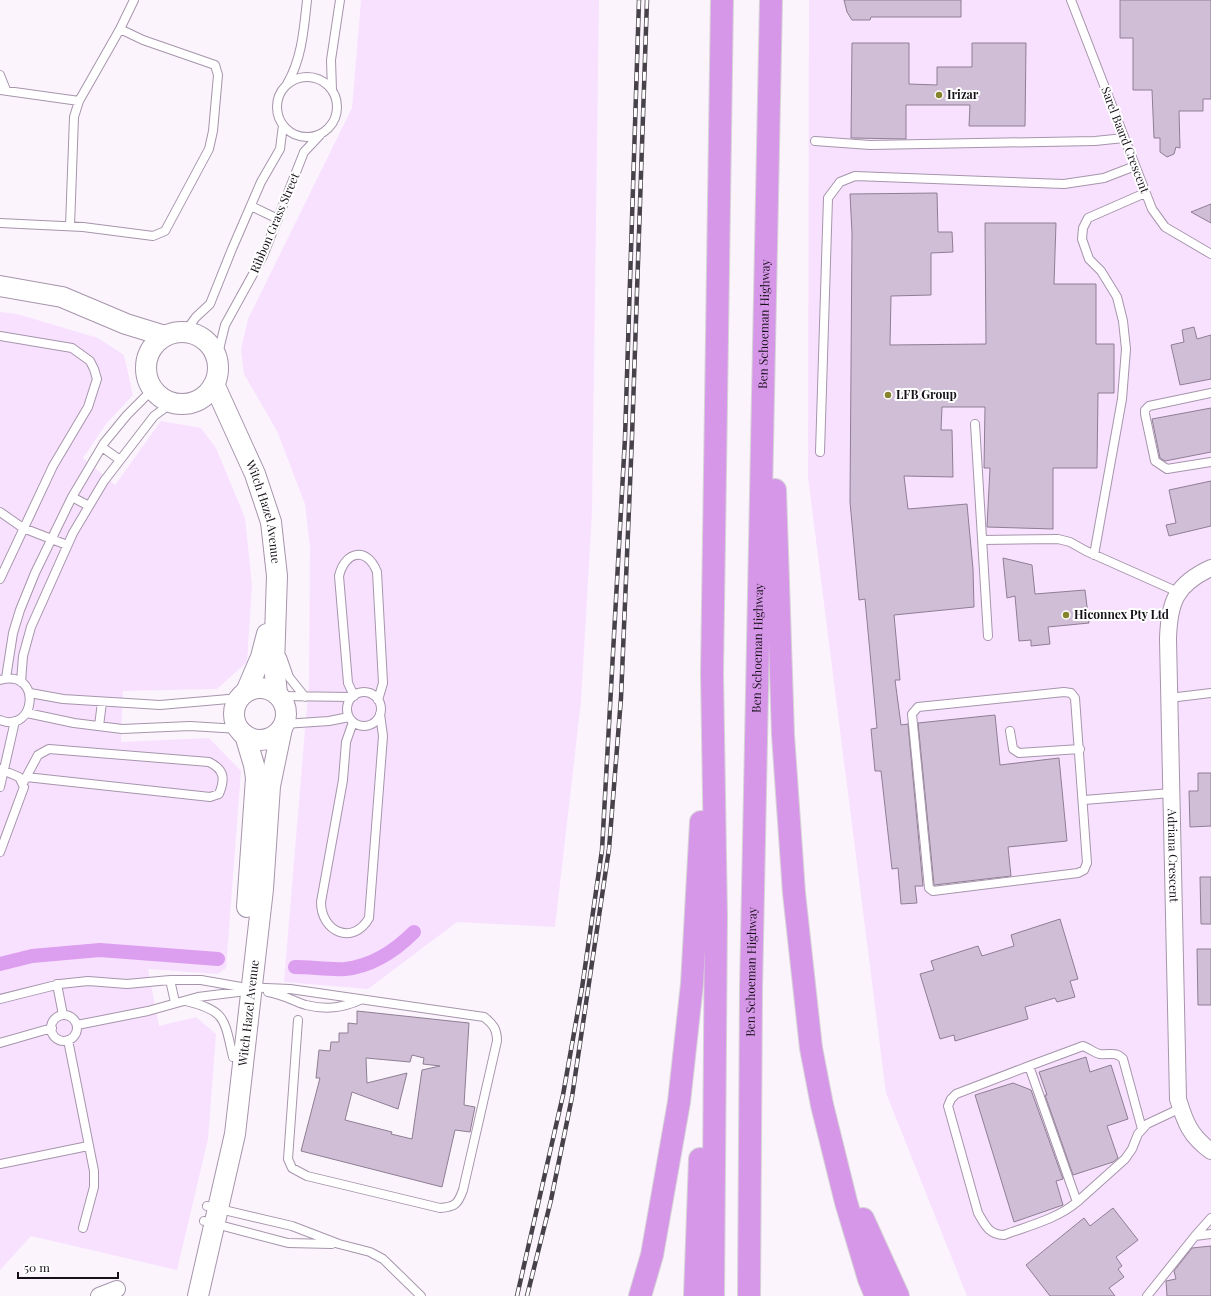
<svg xmlns="http://www.w3.org/2000/svg" width="1211" height="1296" font-family="'Playfair Display',serif">
	<style>
		.built { fill: #f8e1ff }
		.lines { fill: none; stroke-linecap: round; stroke-linejoin: round }
		.canal { stroke: #dc9eef; stroke-width: 14 }
		.building { fill: #d0bed6; stroke: #8e7e93; fill-rule: evenodd }
		.service-casing { stroke: #a695ab; stroke-width: 10 }
		.minor-casing { stroke: #a695ab; stroke-width: 18 }
		.tertiary-casing { stroke: #a695ab; stroke-width: 22 }
		.motorway-casing { stroke: #d5d4d5; stroke-width: 24 }
		.service { stroke: #fff; stroke-width: 8 }
		.minor { stroke: #fff; stroke-width: 16 }
		.tertiary { stroke: #fff; stroke-width: 20 }
		.motorway { stroke: #d797e9; stroke-width: 22 }
		.rail-casing { stroke: #474149; stroke-width: 4.5 }
		.rail { stroke: #fff; stroke-width: 3; stroke-dasharray: 9; stroke-linecap: butt }
		.poi-dot { fill: #85842d; stroke: #fff; stroke-width: 1.5 }
		.labels { text-anchor: middle; stroke-width: 4; stroke-linejoin: round; paint-order: stroke }
		.poi-label { font-size: 12px; font-weight: bold; fill: #161018; stroke: #fff; text-anchor: start }
		.street-label { font-size: 12px; fill: #161018; stroke: #fff }
	</style>
	<rect width="100%" height="100%" fill="#fbf4fd"/>
	<path class="built" d="M361 0H599L592 512 581 701 555 927 457 922 368 989 284 982 309 682 310 547 305 504 277 431 244 374 241 350 248 319 352 108Z
		M809 0H1211V1296H967L886 1093 808 477Z
		M0 312 17 314 98 338 124 355 133 395 106 424 83 458 115 485 161 421 201 428 216 448 245 518 252 585 247 662 217 689 123 691 121 742 209 738 241 771 226 968 218 974 148 969 159 1026 196 1017 216 1034 208 1139 177 1270 31 1236 0 1270Z"/>
	<g class="lines">
		<path class="canal" d="M0 964 32 956 100 950 218 959
			M295 967C311 967 329 970 345 969 373 966 395 951 414 932"/>
	</g>
	<path class="building" d="M844 0H961V17H871L870 20H852L847 12Z
		M1120 0H1211V99H1203V111H1179L1180 148 1176 147 1174 154 1167 157 1160 152V138H1154L1152 90H1133V38H1120Z
		M852 43H909V84L937 85V67H972V43H1026L1025 126H969L970 105H906V139L851 138Z
		M937 193 938 232H952L953 252 931 253V295L891 296 890 345 986 344 985 223H1056L1054 284H1096V344H1114V393H1098L1097 468H1053V529L987 527 990 468H984L985 407H942L941 430H952L953 477 904 476 908 509 967 504 973 569 974 607 894 615 900 680H895L901 725 908 724 923 886H915L917 903 901 904 898 868 892 869 881 771H875L871 729 877 728 865 599 859 600 850 502 852 233 850 194Z
		M1211 204V223L1191 212Z
		M1194 327 1197 339 1211 335V379L1180 385 1171 345 1184 342 1182 330Z
		M1211 408V452L1165 461 1160 458 1152 419Z
		M1211 481V526L1169 536 1166 525 1176 523 1169 490Z
		M1003 558 1032 565 1035 594 1085 590 1089 623 1048 627 1050 644 1031 646V640L1019 641 1015 596 1007 598Z
		M995 715 1000 765 1059 758 1067 841 1008 847 1011 876 934 885 918 723Z
		M1198 773H1211V826L1190 827 1189 791H1198Z
		M1200 877H1211V924H1201Z
		M1060 919 1078 979 1070 981 1075 997 1057 1002 1055 998 1025 1007 1028 1019 955 1041 954 1035 940 1039 920 974 934 970 931 961 978 946 982 956 1014 946 1011 935Z
		M1197 949H1211V1005H1198Z
		M357 1011 469 1023 464 1105 475 1107 470 1132 455 1130 442 1187 301 1151 320 1078H316L319 1050 330 1051 331 1042H339V1033H348V1023L357 1024ZM412 1055 424 1058 423 1064 440 1066 422 1070 412 1139 391 1134 392 1132 345 1120 352 1092 398 1109 407 1073 367 1083 366 1058 410 1062Z
		M1086 1057 1090 1072 1111 1065 1128 1119 1107 1126 1118 1158 1113 1162 1073 1175 1045 1095H1047L1039 1072Z
		M1013 1083 1031 1090 1063 1179 1056 1181 1063 1205 1014 1222 975 1095Z
		M1113 1208 1138 1240 1116 1257 1122 1266 1118 1269 1124 1277 1109 1288 1115 1296H1050L1026 1265 1084 1218 1090 1226Z
		M1211 1246V1296H1167L1166 1281 1176 1279 1174 1271 1192 1248Z"/>
	<g class="lines">
		<g class="service-casing">
			<path id="service" d="M1071 0 1152 209 1165 227 1211 254
				M120 29 134 0
				M0 75 6 90
				M277 107a30 30 0 1 1 60 0a30 30 0 1 1-60 0Z
				M287 84C302 59 304 28 307 0
				M0 90 79 101
				M332 90 331 60 340 0
				M815 141 870 145 1095 141 1124 138
				M251 206 278 219
				M0 223 83 227 153 236 165 231 209 149 213 131 218 75 215 65 143 40 120 29 79 101 74 117 70 226
				M185 332 196 317 210 304 232 249 261 182 280 149 283 125
				M0 336 72 348 90 361 94 369 97 379 88 407 53 466 0 579
				M217 358 225 325 263 256 304 152 320 135
				M1211 393 1149 406 1145 410V414L1155 461 1167 469 1211 462
				M975 424 988 636
				M102 447 120 460
				M820 452 828 198 840 182 855 176 1064 184 1104 178 1135 166
				M72 497 89 506
				M0 512 23 528 67 545
				M983 540 1058 539 1070 542 1086 551 1178 592
				M1094 555 1122 399 1126 349 1123 321 1117 297 1101 271 1089 259 1082 239 1083 228 1088 218 1145 193
				M282 657 289 677 305 697
				M6 678 13 633 20 610 35 573 72 497 104 443 127 415 153 389
				M0 680C43 668 36 735 0 720
				M21 682 23 656 31 627 73 533 104 481 154 416 173 402
				M1064 692 1071 693 1075 698 1087 863 1084 870 1078 873 933 891 929 888 912 714 918 707Z
				M347 709a17 17 0 1 1 34 0a17 17 0 1 1-34 0Z
				M30 693 63 699 160 705 240 698
				M279 696 352 697
				M354 696 348 683 339 576C345 551 367 546 377 572L383 683 378 700
				M1169 698 1211 693
				M27 713 74 723 122 729 190 726 239 729
				M353 722 346 742 343 780 321 902C321 932 353 946 369 918L383 736 380 714
				M284 724 329 721 349 717
				M99 726 102 702
				M1010 731 1013 749 1019 753 1080 749
				M0 769 19 777 24 787 0 852
				M23 783 38 755 49 749 209 762C225 770 225 779 219 794L210 797 26 777
				M0 787 15 721
				M1084 800 1171 793
				M170 980 175 1002
				M57 984 63 1015
				M268 992C282 994 293 1001 306 1005 326 1010 342 1008 360 1000
				M0 999 60 984 88 981 127 984 170 980H201L241 987 290 989 484 1017C493 1024 497 1029 497 1041L463 1190C458 1204 455 1207 440 1208L307 1176 292 1168 288 1159 298 1020
				M186 1001C226 1011 224 1018 233 1057
				M51 1028a13 13 0 1 1 26 0a13 13 0 1 1-26 0Z
				M77 1025 148 1011 198 997 246 991
				M68 1040 94 1171V1187L83 1228
				M0 1043 52 1028
				M1029 1066 1083 1046C1089 1048 1094 1053 1100 1054 1110 1055 1116 1051 1123 1059L1142 1129
				M0 1164 88 1146
				M1077 1202 1029 1066 956 1094 951 1099 948 1106 978 1213C985 1225 989 1235 1004 1235 1028 1226 1057 1219 1077 1202L1125 1159 1132 1149 1138 1134 1147 1124 1181 1108
				M207 1206 292 1226 339 1244 370 1252 383 1259 421 1296
				M204 1221 288 1243 332 1244
				M1195 1236 1211 1218
				M1147 1296 1195 1236 1211 1234"/>
		</g>
		<g class="minor-casing">
			<g id="minor">
				<path id="s1" d="M1211 568C1176 584 1169 602 1168 639L1178 1099C1185 1122 1190 1136 1211 1151"/>
				<path d="M99 1296 117 1289"/>
			</g>
		</g>
		<g class="tertiary-casing">
			<g id="tertiary">
				<path d="M0 286 62 297 126 324 165 336"/>
				<circle cx="182" cy="368" r="36"/>
				<path id="s2" d="M214 384 255 474 271 522 277 576 274 665 277 694"/>
				<circle cx="260" cy="714" r="26"/>
				<path d="M246 692 261 657 267 634"/>
				<path d="M245 735 254 765 256 778 247 907"/>
				<path id="s3" d="M198 1296 235 1134 263 889 270 786 282 728"/>
			</g>
		</g>
		<g class="motorway-casing">
			<g id="motorway">
				<path d="M775 490 783 735 794 893 811 1048 822 1105 846 1202 869 1279 876 1296"/>
				<path d="M863 1219 898 1296"/>
				<path d="M640 1296 652 1255 679 1102 692 984 701 822"/>
				<path d="M695 1296 700 1159"/>
				<path d="M713 1296 716 916 712 673 722 0"/>
				<path id="s4" d="M749 1296 751 989 771 0"/>
			</g>
		</g>
		<use href="#service" class="service"/>
		<use href="#minor" class="minor"/>
		<use href="#tertiary" class="tertiary"/>
		<use href="#motorway" class="motorway"/>
		<g class="rail-casing">
			<path id="rail" d="M517 1296 563 1095 582 988 602 850 625 438 639 0
				M527 1296 551 1200 572 1097 609 849 621 698 632 437 647 0"/>
		</g>
		<use href="#rail" class="rail"/>
	</g>
	<g class="poi-dot">
		<circle cx="939" cy="95" r="4"/>
		<circle cx="888" cy="395" r="4"/>
		<circle cx="1066" cy="615" r="4"/>
	</g>
	<g class="labels">
		<g class="poi-label">
			<text x="947" y="99">Irizar</text>
			<text x="896" y="399">LFB Group</text>
			<text x="1074" y="619">Hiconnex Pty Ltd</text>
		</g>
		<g class="street-label">
			<text transform="translate(1125 140) rotate(69)" y="4">Sarel Baard Crescent</text>
			<text transform="translate(275 223) rotate(-67)" y="4">Ribbon Grass Street</text>
			<text dy="4" stroke="none"><textPath href="#s4" startOffset="972">Ben Schoeman Highway</textPath></text>
			<text dy="4" stroke="none"><textPath href="#s2" startOffset="138">Witch Hazel Avenue</textPath></text>
			<text dy="4" stroke="none"><textPath href="#s4" startOffset="648">Ben Schoeman Highway</textPath></text>
			<text dy="4" stroke="none"><textPath href="#s1" startOffset="306">Adriana Crescent</textPath></text>
			<text dy="4" stroke="none"><textPath href="#s4" startOffset="324">Ben Schoeman Highway</textPath></text>
			<text dy="4" stroke="none"><textPath href="#s3" startOffset="288">Witch Hazel Avenue</textPath></text>
		</g>
	</g>
	<path d="M18 1272v6h100v-6" fill="none" stroke="#161018" stroke-width="2"/>
	<text x="24" y="1272" font-size="12" fill="#161018" stroke="#ffffff" stroke-width="3" paint-order="stroke">50 m</text>
</svg>
